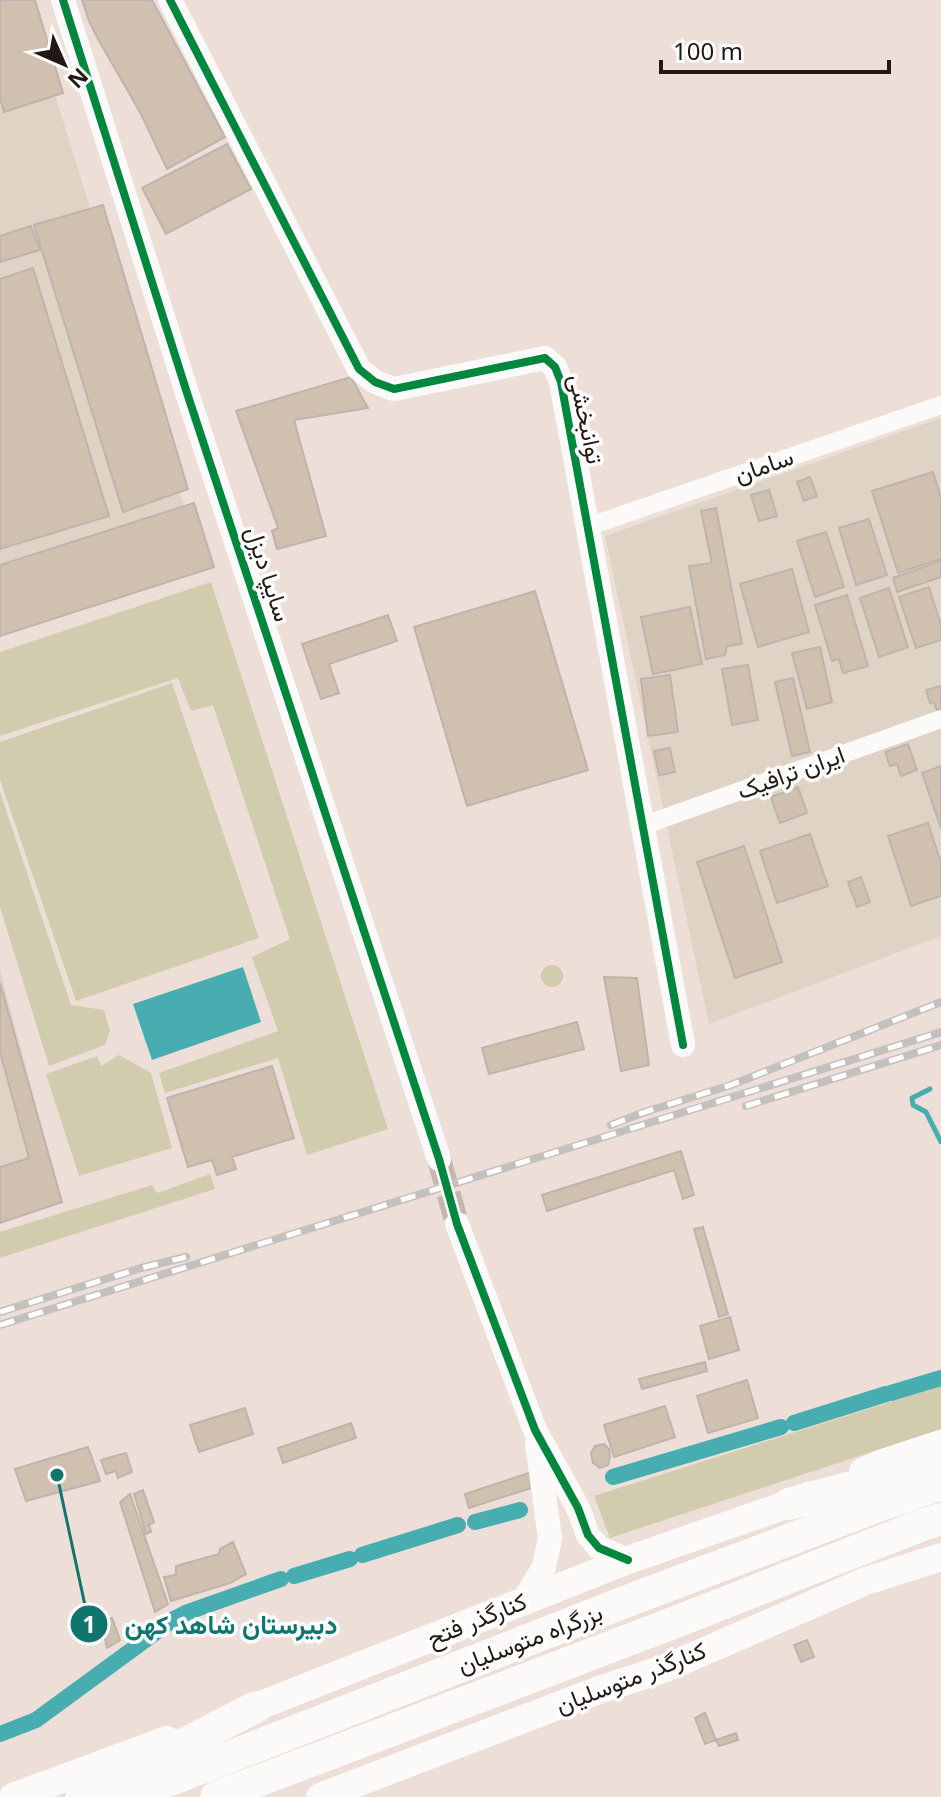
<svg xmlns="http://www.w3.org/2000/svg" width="941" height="1797" font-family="'Noto Sans',Vazirmatn,sans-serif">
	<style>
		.industrial { fill: #ded3c5 }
		.green { fill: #d0ccad }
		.water { fill: #47adb0 }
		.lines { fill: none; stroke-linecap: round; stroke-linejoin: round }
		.stream { stroke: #47adb0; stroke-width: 5 }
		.canal { stroke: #47adb0; stroke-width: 16 }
		.building { fill: #d0c0af; stroke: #beb4ad; stroke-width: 2 }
		.secondary-tunnel { stroke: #c5b7b0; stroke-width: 24; stroke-dasharray: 24 12; stroke-linecap: butt }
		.street { stroke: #fcfaf9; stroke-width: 18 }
		.secondary { stroke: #fcfaf9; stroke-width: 24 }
		.primary { stroke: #fcfaf9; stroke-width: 28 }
		.highway { stroke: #fcfaf9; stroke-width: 32 }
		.rail-casing { stroke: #c4c0be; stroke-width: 8 }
		.rail { stroke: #fff; stroke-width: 5; stroke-dasharray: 15; stroke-linecap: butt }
		.cycleway-casing { stroke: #fff; stroke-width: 13 }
		.cycleway { stroke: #00873e; stroke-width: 8 }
		.labels { text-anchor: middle; stroke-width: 7; stroke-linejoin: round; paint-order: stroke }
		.street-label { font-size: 24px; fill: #231914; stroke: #fff }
		.leader { fill: none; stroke: #0f766e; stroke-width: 3 }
		.callout-dot { fill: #0f766e; stroke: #fff; stroke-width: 3 }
		.mark-label { font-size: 24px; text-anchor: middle; font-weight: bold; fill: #fff }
		.callout-label { font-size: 26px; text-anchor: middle; font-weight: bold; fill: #0f766e; stroke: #fff; stroke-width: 7; stroke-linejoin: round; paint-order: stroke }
	</style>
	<rect width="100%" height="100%" fill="#eddfd7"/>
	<path class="industrial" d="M0 0H25L204 570 0 627Z
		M941 418V936L709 1024 605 536Z
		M0 970 62 1202 0 1222Z"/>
	<path class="green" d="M211 582 388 1129 307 1155 278 1058 165 1093 159 1073 278 1031 252 957 290 939 213 705 191 711 178 678 0 736V652Z
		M172 683 259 938 76 1001 0 780V742Z
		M0 792 71 1005 104 1010 110 1031 105 1045 49 1066 0 907Z
		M541 976a11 11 0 1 1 22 0a11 11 0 1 1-22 0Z
		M119 1055 151 1073 172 1148 79 1176 46 1074 97 1056 101 1066Z
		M210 1174 215 1189 0 1258V1232L152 1185 157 1193Z
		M941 1386V1429L610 1538 594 1496Z"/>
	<path class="water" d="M243 967 261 1022 152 1060 133 1004Z"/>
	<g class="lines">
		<path class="stream" d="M930 1089 912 1098 913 1105 926 1112 941 1142"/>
		<path class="canal" d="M891 1393 941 1378
			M794 1423 886 1394
			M613 1477 781 1427
			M475 1522 520 1510
			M362 1555 458 1525
			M294 1576 350 1559
			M0 1734 36 1720 174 1619 188 1612 281 1579"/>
	</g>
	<path class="building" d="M0 0H35L63 93 4 112 0 98Z
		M82 0H152L225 137 167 169 141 114 98 39 89 21Z
		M227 144 251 189 166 234 142 188Z
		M103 205 188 489 123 512 34 225Z
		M31 226 40 250 0 262V236Z
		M33 268 109 516 0 549V279Z
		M351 377 368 408 294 420 326 536 277 549 272 531 278 528 236 411Z
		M933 472 941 498V559L898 573 872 491Z
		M810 477 817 496 804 501 797 482Z
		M769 490 777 516 759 521 751 495Z
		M194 503 214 567 0 636V565Z
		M716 508 742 644 727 646 725 655 706 659 689 566 712 563 701 511Z
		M869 519 887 575 856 585 839 528Z
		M826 532 844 587 815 597 797 541Z
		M941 561V577L897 592 893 578Z
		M792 569 809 632 758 647 740 584Z
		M929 587 941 625V640L916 648 899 597Z
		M889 588 908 647 879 657 860 598Z
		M535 591 588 770 467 806 414 627Z
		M847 595 868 666 843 673 839 659 832 661 815 605Z
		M690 607 702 664 653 674 641 617Z
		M388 615 397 641 329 664 339 693 321 699 302 644Z
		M820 647 832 702 807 709 792 653Z
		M748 665 758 720 732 725 722 669Z
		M670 675 678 732 648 736 641 679Z
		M793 678 810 752 792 756 775 682Z
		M941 686V709L937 711 934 702 930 703 926 690Z
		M908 744 917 770 901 776 897 764 890 766 885 752Z
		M670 748 675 772 659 775 654 751Z
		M941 766V828L922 773Z
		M798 787 807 813 780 823 771 797Z
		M928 823 941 863V896L911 906 888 836Z
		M810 834 828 886 777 903 760 851Z
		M744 846 782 962 735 978 697 862Z
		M861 877 870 902 857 907 848 882Z
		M604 977 637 978 649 1065 621 1071Z
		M0 983 62 1202 0 1223V1167L29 1158 0 1052Z
		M577 1022 584 1049 489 1074 482 1048Z
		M272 1066 294 1138 232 1157 236 1169 217 1175 212 1160 188 1167 167 1098Z
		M681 1151 694 1195 683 1199 674 1170 547 1211 542 1195Z
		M703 1227 728 1314 719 1317 694 1229Z
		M730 1317 739 1350 709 1359 700 1326Z
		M705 1362 707 1371 642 1389 639 1379Z
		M747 1380 758 1418 708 1433 697 1396Z
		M665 1406 675 1437 614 1457 604 1425Z
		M245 1408 253 1434 199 1452 190 1425Z
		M351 1423 356 1438 283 1463 278 1448Z
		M604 1444 609 1449 610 1457 608 1465 600 1468 593 1463 591 1453 595 1446Z
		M88 1447 100 1481 26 1501 15 1469Z
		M126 1453 132 1472 118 1478 116 1471 106 1474 101 1460Z
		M529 1473 534 1487 469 1508 465 1494Z
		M143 1490 154 1522 149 1525 151 1532 146 1534 134 1494Z
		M130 1494 168 1604 155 1612 120 1502Z
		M233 1542 246 1574 230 1583 171 1601 164 1577 176 1575V1566L219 1554 220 1549Z
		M112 1618 120 1640 107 1648 101 1620Z
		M807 1640 814 1657 801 1662 794 1645Z
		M705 1713 716 1740 705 1744 695 1718Z
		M736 1733 738 1740 719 1746 716 1740Z"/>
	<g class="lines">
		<path class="secondary-tunnel" d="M439 1159 457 1224"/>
		<path class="street" d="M587 527 941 405
			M642 826 941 719"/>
		<path class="secondary" d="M63 0 187 393 439 1159
			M170 0 359 369 375 382 394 389 545 358 555 367 561 382 683 1045
			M457 1224 535 1430 578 1508 588 1535 599 1548 628 1560
			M521 1604 544 1567 550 1538 537 1444"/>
		<path class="primary" d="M863 1472 880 1464 941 1444
			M236 1715 628 1560 789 1504 810 1495
			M13 1797 167 1740
			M320 1797 599 1690 666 1668 866 1581 941 1557"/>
		<path class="highway" d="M789 1504 941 1463
			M81 1797 256 1707
			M120 1797 173 1779 630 1600 873 1508 941 1484
			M216 1797 686 1618 922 1525 941 1519"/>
		<g class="rail-casing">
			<path id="rail" d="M746 1106 941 1045
				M611 1125 642 1113 731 1085 941 1002
				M0 1312 141 1268 186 1257
				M0 1325 941 1032"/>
		</g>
		<use href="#rail" class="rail"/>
		<g class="cycleway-casing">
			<path id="cycleway" d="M63 0 187 393 439 1159 457 1224 535 1430 578 1508 588 1535 599 1548 628 1560
				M170 0 359 369 375 382 394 389 545 358 555 367 561 382 683 1045"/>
		</g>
		<use href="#cycleway" class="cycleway"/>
	</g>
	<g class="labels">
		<g class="street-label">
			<text transform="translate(586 419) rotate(78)" y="8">توانبخشی</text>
			<text transform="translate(764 466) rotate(-19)" y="8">سامان</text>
			<text transform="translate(268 574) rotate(72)" y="8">سایپا دیزل</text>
			<text transform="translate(791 773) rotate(-20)" y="8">ایران ترافیک</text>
			<text transform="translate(477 1620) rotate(-22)" y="8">کنارگذر فتح</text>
			<text transform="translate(530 1639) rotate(-21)" y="8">بزرگراه متوسلیان</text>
			<text transform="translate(631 1678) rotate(-21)" y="8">کنارگذر متوسلیان</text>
		</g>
	</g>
	<path class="leader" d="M57 1475L89 1624"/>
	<g class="callout-dot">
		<circle cx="57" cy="1475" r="8"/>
		<circle cx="89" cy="1624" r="20"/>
	</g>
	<g class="mark-label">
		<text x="89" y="1633">1</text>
	</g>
	<g class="callout-label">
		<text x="231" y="1634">دبیرستان شاهد کهن</text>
	</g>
	<g transform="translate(64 64) rotate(135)" stroke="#ffffff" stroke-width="6" paint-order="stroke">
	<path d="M0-6L14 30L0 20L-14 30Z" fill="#231914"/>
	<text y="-12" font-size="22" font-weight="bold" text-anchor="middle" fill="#231914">N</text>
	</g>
	<path d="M661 60v12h228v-12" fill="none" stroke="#231914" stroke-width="4"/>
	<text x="673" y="60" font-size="24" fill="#231914" stroke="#ffffff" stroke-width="6" paint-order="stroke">100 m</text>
</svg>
